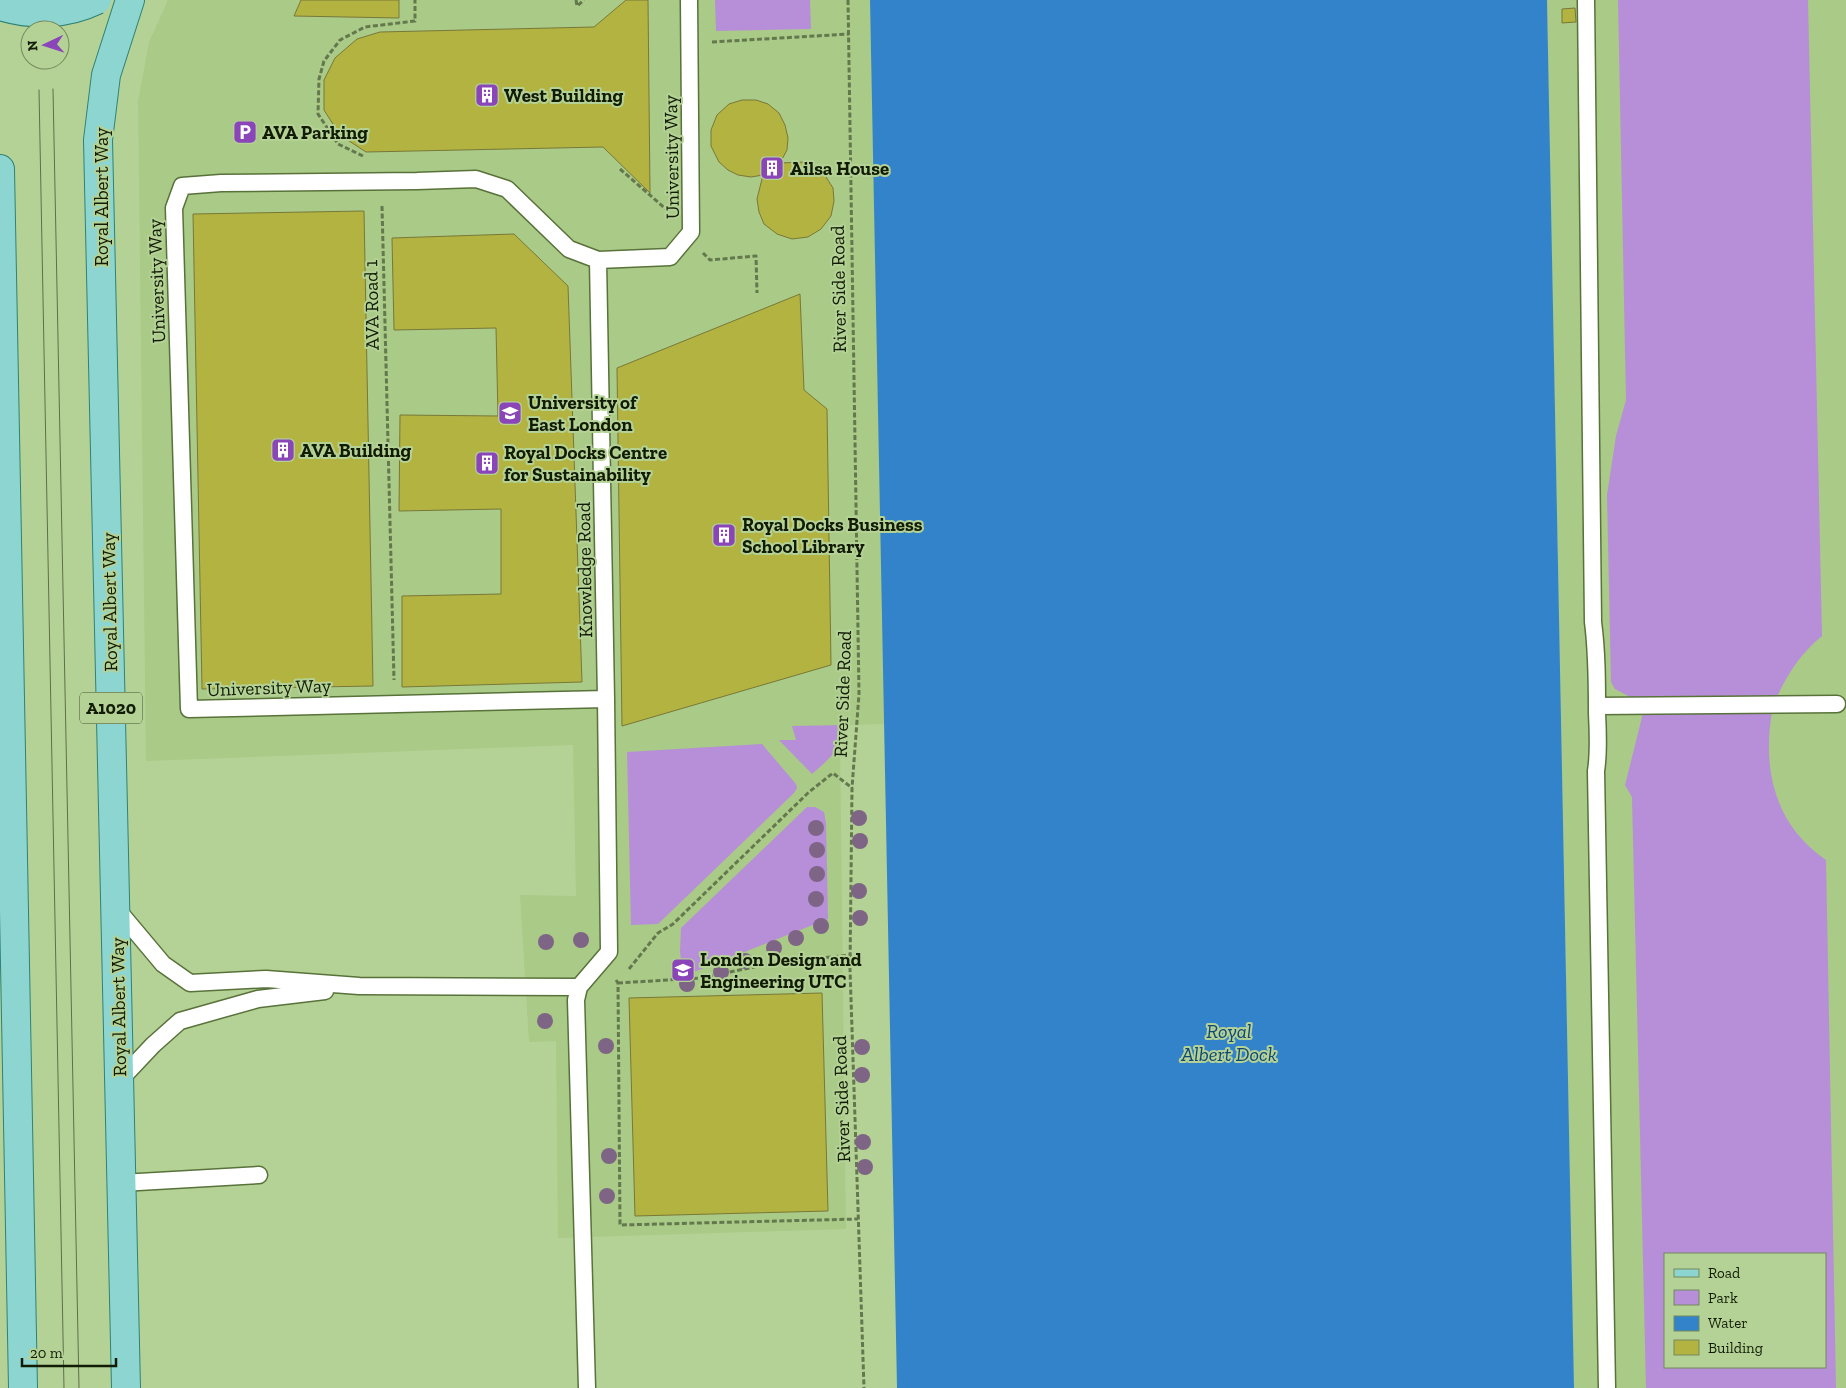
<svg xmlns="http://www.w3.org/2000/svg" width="1846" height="1388" font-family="'Zilla Slab',serif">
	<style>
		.built { fill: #aaca87; fill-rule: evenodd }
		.green { fill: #b78ed8; fill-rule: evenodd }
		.water { fill: #3383ca }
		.building { fill: #b3b342; stroke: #787838 }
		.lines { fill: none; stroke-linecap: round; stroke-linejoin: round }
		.service-casing { stroke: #58723a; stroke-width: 19 }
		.primary-casing { stroke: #2f8275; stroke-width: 30 }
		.path { stroke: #64784e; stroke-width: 3; stroke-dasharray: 5 2.5; stroke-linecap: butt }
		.service { stroke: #fff; stroke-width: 16 }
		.primary { stroke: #8cd5d0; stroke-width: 28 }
		.tram { stroke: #5d7048; stroke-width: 1 }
		.primary-bridge-casing { stroke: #2f8275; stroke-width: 30; stroke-linecap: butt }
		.primary-bridge { stroke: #8cd5d0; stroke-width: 28 }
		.tree { fill: #7f6585 }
		.labels { text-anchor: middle; stroke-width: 4; stroke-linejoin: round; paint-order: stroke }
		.shield { fill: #b5d296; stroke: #435330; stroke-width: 1 }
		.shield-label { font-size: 18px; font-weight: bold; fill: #121c05 }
		.poi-label { font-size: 19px; font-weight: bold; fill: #121c05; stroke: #b5d296; text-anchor: start }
		.street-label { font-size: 19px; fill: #121c05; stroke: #b5d296 }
		.water-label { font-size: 20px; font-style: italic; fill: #0e4776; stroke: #b5d296 }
	</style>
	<rect width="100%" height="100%" fill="#b5d296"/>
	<path class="built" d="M168 0H870L885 724 847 725V731L840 744 846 1229 558 1238 556 1041 529 1042 520 895 576 896 573 745 146 761 138 101 149 42Z
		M1547 0H1846V1388H1574ZM1665 1254H1825V1367H1665Z"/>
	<path class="green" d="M715 0H810L811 29 716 31Z
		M1618 0H1808L1822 636C1801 653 1788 673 1777 697L1632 698 1615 689 1611 682 1607 495 1616 436 1626 400Z
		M1772 712C1762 770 1775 825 1826 860L1836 1388H1646L1632 797 1625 785 1643 713ZM1665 1254H1825V1367H1665Z
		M847 725C846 745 826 762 812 774L779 740H796L792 726Z
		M762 744 796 784 797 788 794 793 658 924 631 925 627 752Z
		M807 807H815L824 812 826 823 828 919 691 973 682 967 680 952 681 928Z"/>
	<path class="water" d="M870 0H1547L1574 1388H897Z"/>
	<path class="building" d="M301 0H399V18L294 16Z
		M626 0H648L650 193 603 147 366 152 340 135 324 110V80L335 58 357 39 380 32 594 27Z
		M1575 8 1576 22 1562 23V9Z
		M742 100H756L768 104 779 113 785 125 788 138 787 150 780 163 805 162 817 167 826 177 833 188 834 201 831 216 821 229 808 237 792 239 777 234 764 224 759 212 757 199 763 175 751 177 738 175 728 170 719 162 711 146V130L717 115 729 104Z
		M364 211 373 686 202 689 193 214Z
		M514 234 568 286 582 682 402 687V596L501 594V509L399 511 400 415 498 416 496 328 394 330 392 238Z
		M800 294 804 390 827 409 831 665 622 726 617 368Z
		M822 993 828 1211 635 1216 629 998Z"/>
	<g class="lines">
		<g class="service-casing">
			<path id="service" d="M1586 0 1593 622C1597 652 1597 682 1597 713 1598 732 1599 752 1596 771L1607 1388
				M606 699 189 709 174 208 182 186 221 183 417 181 476 179 507 189 569 249 598 260 670 257 691 232 689 0
				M1597 706 1837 704
				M116 908 163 964 190 983 266 979 359 986 579 987
				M120 1080 153 1045 180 1021 258 999 325 991
				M121 1183 259 1175
				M587 1388 576 1000 579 987 609 952 606 699 598 260"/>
		</g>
		<g class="primary-casing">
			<path id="primary" d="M0 169 23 1388
				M126 1388 98 140 106 75 130 0"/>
		</g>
		<path class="path" d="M576 0 577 6 584 0
			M848 0 859 694 852 788 850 969 864 1388
			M712 42 849 34
			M363 156 338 144 318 114 319 79 324 61 340 40 365 27 415 21V0
			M620 169 667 210
			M382 206 394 680
			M703 253 710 260 756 256 757 293
			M629 969 658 933 673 924 809 792 833 773 852 788
			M616 980 618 983 620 1225 858 1219
			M618 983 701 978 773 963 851 955"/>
		<use href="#service" class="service"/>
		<use href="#primary" class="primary"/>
		<path class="tram" d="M53 89 79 1388
			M39 90 64 1388"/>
		<g class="primary-bridge-casing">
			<path id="primary-bridge" d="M0 6C32 16 66 15 97 0"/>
		</g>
		<use href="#primary-bridge" class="primary-bridge"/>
	</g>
	<g class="tree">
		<circle cx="859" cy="818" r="8"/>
		<circle cx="816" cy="828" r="8"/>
		<circle cx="860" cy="841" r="8"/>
		<circle cx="817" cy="850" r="8"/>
		<circle cx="817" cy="874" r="8"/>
		<circle cx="859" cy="891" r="8"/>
		<circle cx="816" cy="899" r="8"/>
		<circle cx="860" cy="918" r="8"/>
		<circle cx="821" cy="926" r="8"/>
		<circle cx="796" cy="938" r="8"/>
		<circle cx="581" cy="940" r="8"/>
		<circle cx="546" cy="942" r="8"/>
		<circle cx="774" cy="948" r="8"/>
		<circle cx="745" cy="961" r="8"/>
		<circle cx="721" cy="972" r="8"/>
		<circle cx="687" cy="984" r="8"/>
		<circle cx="545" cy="1021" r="8"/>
		<circle cx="606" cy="1046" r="8"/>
		<circle cx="862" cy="1047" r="8"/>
		<circle cx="862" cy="1075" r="8"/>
		<circle cx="863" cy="1142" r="8"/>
		<circle cx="609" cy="1156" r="8"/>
		<circle cx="865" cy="1167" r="8"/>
		<circle cx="607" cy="1196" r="8"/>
	</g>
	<defs>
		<g id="building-square" transform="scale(1.25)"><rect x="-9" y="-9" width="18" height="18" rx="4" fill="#8a45b9" stroke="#b5d296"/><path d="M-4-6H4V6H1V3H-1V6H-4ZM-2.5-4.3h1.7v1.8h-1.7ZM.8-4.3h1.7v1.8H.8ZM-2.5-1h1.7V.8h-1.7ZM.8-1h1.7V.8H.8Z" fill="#fff"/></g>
		<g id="parking-square" transform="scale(1.25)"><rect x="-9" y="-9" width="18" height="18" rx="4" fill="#8a45b9" stroke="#b5d296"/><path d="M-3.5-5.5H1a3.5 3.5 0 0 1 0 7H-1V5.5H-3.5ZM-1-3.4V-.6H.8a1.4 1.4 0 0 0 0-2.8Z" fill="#fff"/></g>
		<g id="university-square" transform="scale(1.25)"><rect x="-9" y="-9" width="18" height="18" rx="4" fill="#8a45b9" stroke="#b5d296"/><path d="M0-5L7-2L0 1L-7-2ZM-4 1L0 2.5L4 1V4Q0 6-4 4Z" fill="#fff"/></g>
		<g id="school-square" transform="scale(1.25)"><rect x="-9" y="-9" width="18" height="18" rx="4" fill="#8a45b9" stroke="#b5d296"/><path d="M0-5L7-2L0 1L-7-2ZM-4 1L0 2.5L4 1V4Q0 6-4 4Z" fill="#fff"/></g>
	</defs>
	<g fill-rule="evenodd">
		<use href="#building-square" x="487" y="95"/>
		<use href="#parking-square" x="245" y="132"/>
		<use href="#building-square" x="772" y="168"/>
		<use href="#university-square" x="510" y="413"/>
		<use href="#building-square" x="283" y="450"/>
		<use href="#building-square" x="487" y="463"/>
		<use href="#building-square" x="724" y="535"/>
		<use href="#school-square" x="683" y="970"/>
	</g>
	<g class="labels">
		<rect class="shield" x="80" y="692.5" width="62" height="31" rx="4"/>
		<g class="shield-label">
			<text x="111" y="714">A1020</text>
		</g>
		<g class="poi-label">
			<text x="504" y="102">West Building</text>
			<text x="262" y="139">AVA Parking</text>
			<text x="790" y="175">Ailsa House</text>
			<text x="528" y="409">University of<tspan x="528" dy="22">East London</tspan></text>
			<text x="300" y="457">AVA Building</text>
			<text x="504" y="459">Royal Docks Centre<tspan x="504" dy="22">for Sustainability</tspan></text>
			<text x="742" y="531">Royal Docks Business<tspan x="742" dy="22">School Library</tspan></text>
			<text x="700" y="966">London Design and<tspan x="700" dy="22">Engineering UTC</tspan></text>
		</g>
		<g class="street-label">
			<text transform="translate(671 157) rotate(-91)" y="7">University Way</text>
			<text transform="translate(101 197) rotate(-90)" y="7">Royal Albert Way</text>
			<text transform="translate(156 281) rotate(-92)" y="7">University Way</text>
			<text transform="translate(838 289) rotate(-91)" y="7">River Side Road</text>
			<text transform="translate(371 305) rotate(-91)" y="7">AVA Road 1</text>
			<text transform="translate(584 570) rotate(-91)" y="7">Knowledge Road</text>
			<text transform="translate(109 602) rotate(-91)" y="7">Royal Albert Way</text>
			<text transform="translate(269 687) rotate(-2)" y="7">University Way</text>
			<text transform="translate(842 694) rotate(-88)" y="7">River Side Road</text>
			<text transform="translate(118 1007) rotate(-91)" y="7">Royal Albert Way</text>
			<text transform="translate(841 1099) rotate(-92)" y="7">River Side Road</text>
		</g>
		<g class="water-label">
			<text x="1229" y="1038">Royal<tspan x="1229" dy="23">Albert Dock</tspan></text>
		</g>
	</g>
	<rect x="1664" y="1253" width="162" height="115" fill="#b5d296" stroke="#74895c"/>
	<rect x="1674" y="1269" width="25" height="8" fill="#8cd5d0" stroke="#74895c"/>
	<text x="1708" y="1278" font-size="15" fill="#121c05">Road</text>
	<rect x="1674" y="1290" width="25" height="15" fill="#b78ed8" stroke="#74895c"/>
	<text x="1708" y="1303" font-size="15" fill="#121c05">Park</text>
	<rect x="1674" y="1316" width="25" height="15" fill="#3383ca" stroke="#74895c"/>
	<text x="1708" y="1328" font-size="15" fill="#121c05">Water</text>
	<rect x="1674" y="1340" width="25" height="15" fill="#b3b342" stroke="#74895c"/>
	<text x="1708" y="1353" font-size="15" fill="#121c05">Building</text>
	<g transform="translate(45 45) rotate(266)"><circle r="24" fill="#b5d296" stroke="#74895c"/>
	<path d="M0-4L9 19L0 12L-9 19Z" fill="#8a45b9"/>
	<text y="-8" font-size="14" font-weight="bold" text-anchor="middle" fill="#121c05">N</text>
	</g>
	<path d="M22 1358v8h94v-8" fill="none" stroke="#121c05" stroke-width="2.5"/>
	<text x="30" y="1358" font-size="15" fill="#121c05" stroke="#b5d296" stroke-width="4" paint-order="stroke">20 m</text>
</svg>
